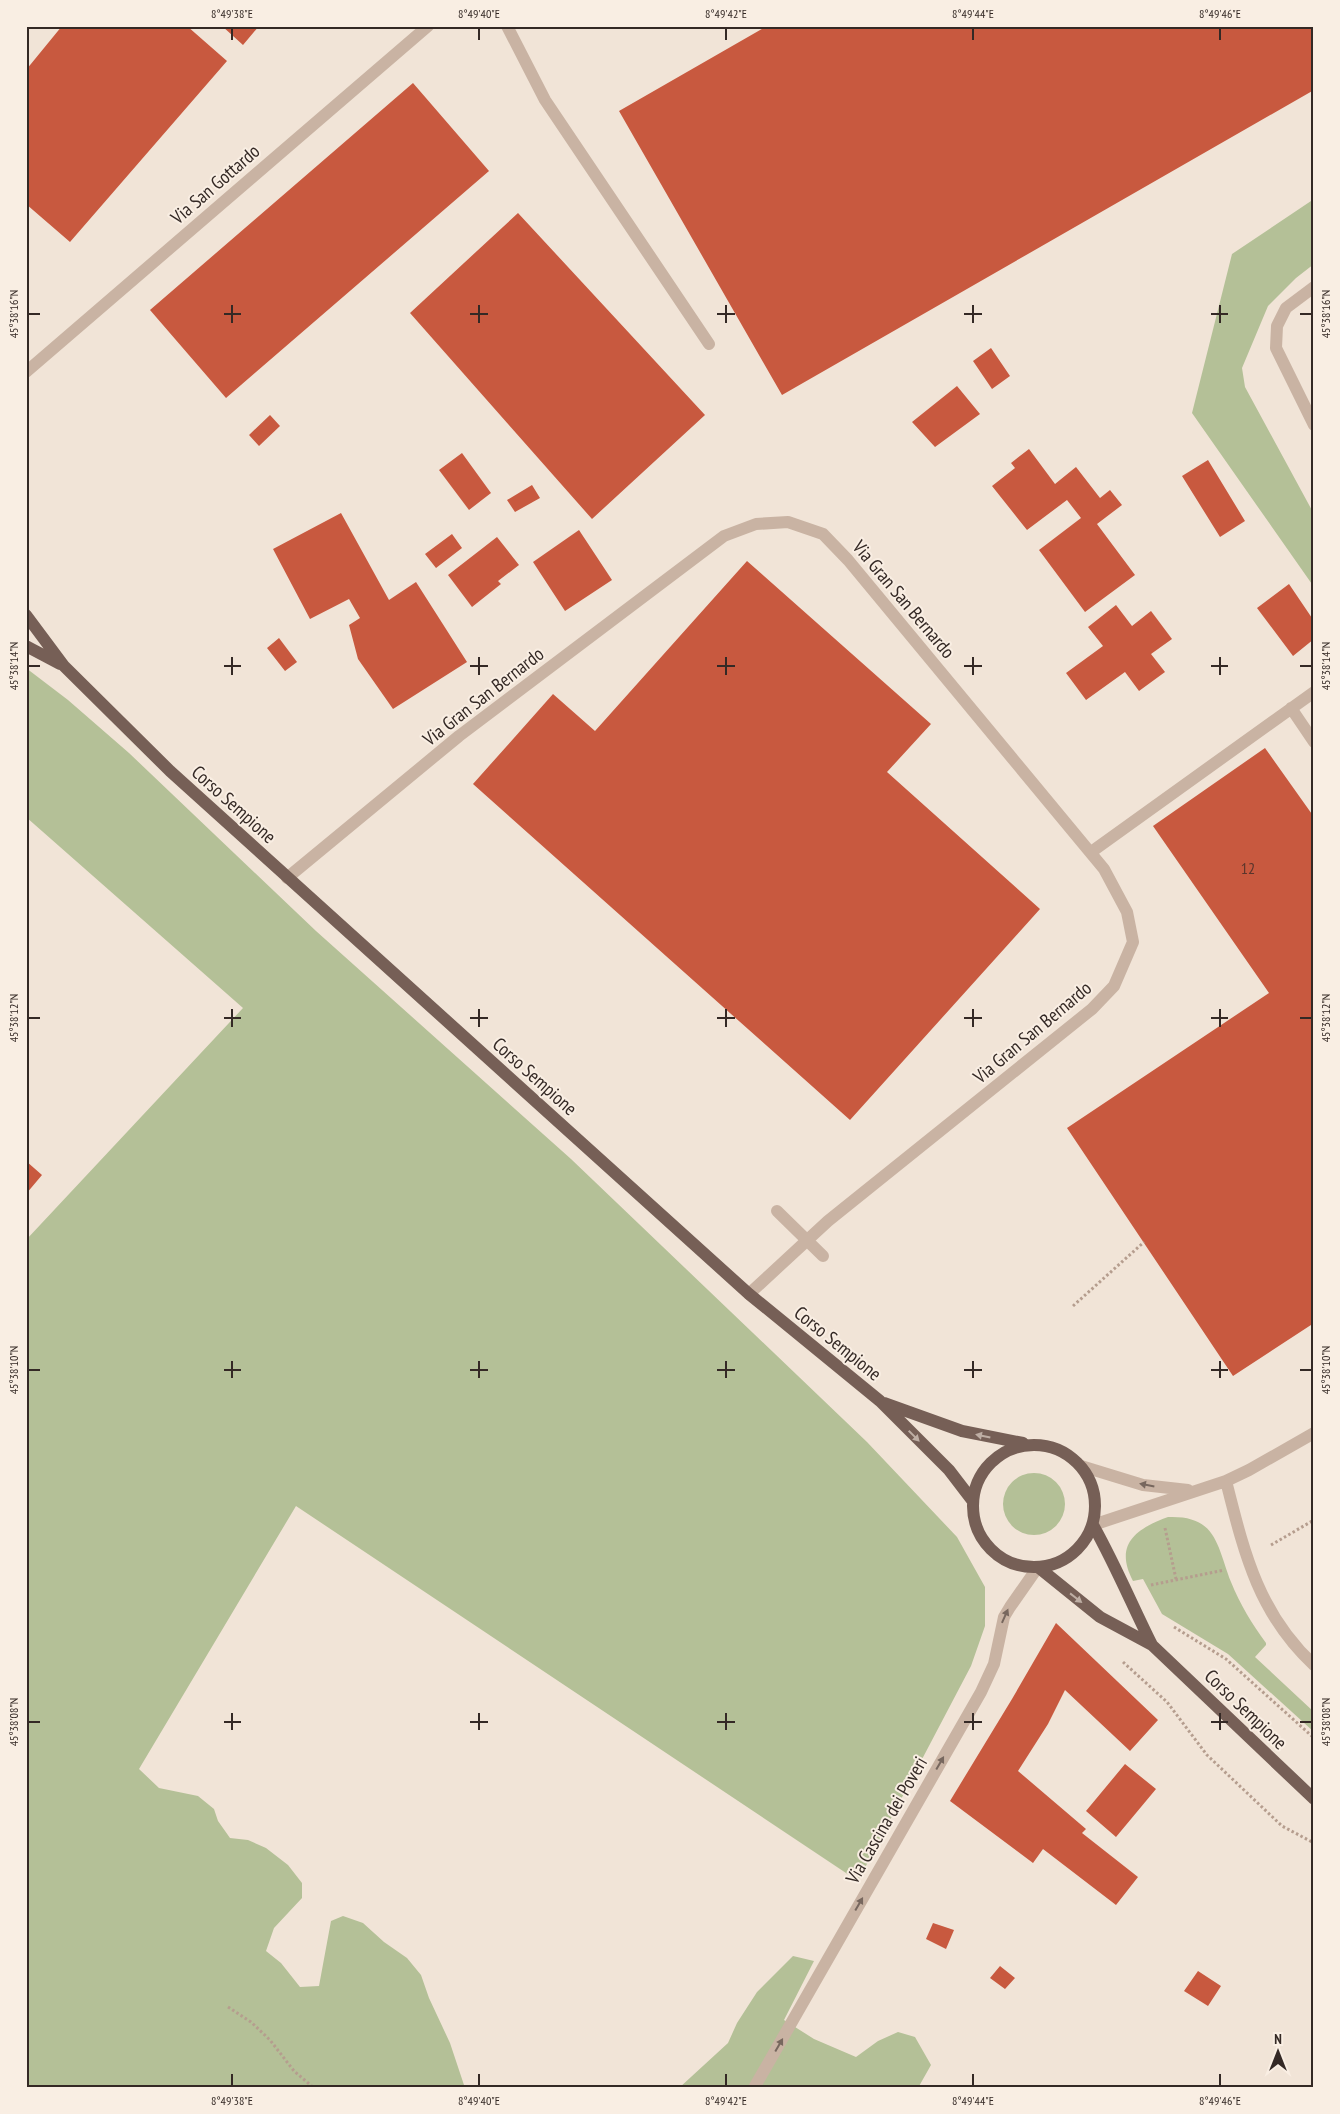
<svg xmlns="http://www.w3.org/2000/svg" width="1340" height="2114" font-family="'PT Sans Narrow',sans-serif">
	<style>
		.green { fill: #b4c097 }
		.building { fill: #c8593f }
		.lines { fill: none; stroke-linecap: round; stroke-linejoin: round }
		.path { stroke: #b59d8e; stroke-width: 3; stroke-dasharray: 2.5 2.5; stroke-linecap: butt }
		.minor { stroke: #c9b3a3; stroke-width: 12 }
		.major { stroke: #765f56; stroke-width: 12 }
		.oneway { fill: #beaea4 }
		.oneway2 { fill: #77675e }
		.ticks { fill: none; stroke: #342925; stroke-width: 2 }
		.labels { text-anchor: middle; stroke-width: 4; stroke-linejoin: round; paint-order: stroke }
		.number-label { font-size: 16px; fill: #59352c }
		.street-label { font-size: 19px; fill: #342925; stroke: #f9eee3 }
		.neatline { fill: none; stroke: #342925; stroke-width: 2 }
		.ticks-label { font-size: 12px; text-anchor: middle; fill: #342925 }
	</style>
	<rect width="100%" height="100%" fill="#f1e4d7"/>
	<path class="green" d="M1314 199V264L1296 278 1268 306 1242 368 1245 387 1314 514V587L1192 413 1232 254Z
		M26 668 68 700 129 753 316 931 571 1159 867 1442 957 1537 985 1587V1626L971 1666 858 1881 296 1506 139 1769 159 1788 198 1796 214 1809 218 1821 230 1838 248 1840 266 1848 288 1865 302 1883V1898L274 1928 266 1951 281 1963 300 1987 319 1986 331 1921 343 1916 363 1923 384 1942 407 1958 421 1975 429 1998 450 2043 465 2088H28L26 2085V1240L243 1008 26 817Z
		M1003 1504a31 31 0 1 1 62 0a31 31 0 1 1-62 0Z
		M1168 1517C1217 1515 1217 1546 1231 1582 1240 1604 1252 1624 1266 1643V1645L1255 1657 1314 1712V1732L1228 1654 1162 1614 1143 1579 1133 1581C1114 1545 1135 1529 1168 1517Z
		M793 1956 814 1961 784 2020 814 2039 856 2057 878 2041 898 2032 915 2037 931 2065 918 2088H679L728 2043 737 2023 757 1992Z"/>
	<path class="building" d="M62 26H187L227 61 70 242 26 204V70Z
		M222 26H259L243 45Z
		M767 26H1314V90L782 395 619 111Z
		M413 83 489 171 226 398 150 310Z
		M518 213 705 415 592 519 410 313Z
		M991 348 1010 376 992 389 973 361Z
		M957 386 980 414 935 447 912 422Z
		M270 415 280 426 259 446 249 435Z
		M1029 449 1055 484 1076 467 1100 498 1110 490 1122 505 1097 524 1135 575 1085 612 1039 550 1081 518 1067 500 1027 530 992 486 1015 468 1011 463Z
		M462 453 491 493 469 510 439 470Z
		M1208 460 1245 521 1220 537 1182 476Z
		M532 485 540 498 515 512 507 500Z
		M341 513 389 600 416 582 467 662 393 709 358 659 349 625 360 618 349 599 310 619 273 549Z
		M579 530 612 580 565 611 533 562Z
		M452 534 462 548 436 568 425 554Z
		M497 537 519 565 498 581 501 584 472 607 448 575Z
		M747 561 931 724 887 772 1040 909 850 1120 473 784 553 694 595 731Z
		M1289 584 1314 621V639L1293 656 1257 608Z
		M1116 605 1132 626 1151 611 1172 639 1151 654 1165 672 1139 691 1125 672 1086 700 1066 673 1103 646 1088 627Z
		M279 638 297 662 285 671 267 648Z
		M1265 748 1314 817V1323L1233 1376 1067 1128 1269 993 1153 826Z
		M26 1161 42 1175 26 1194Z
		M1056 1623 1158 1720 1130 1751 1065 1690 1048 1724 1018 1771 1086 1829 1082 1833 1138 1877 1116 1905 1043 1849 1033 1863 950 1801 1012 1699Z
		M1125 1764 1156 1789 1116 1837 1086 1811Z
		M933 1923 954 1930 946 1949 926 1939Z
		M1000 1966 1015 1978 1005 1989 990 1978Z
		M1198 1971 1221 1986 1208 2006 1184 1991Z"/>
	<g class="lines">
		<path class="path" d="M1073 1306 1144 1242
			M1165 1528 1176 1579
			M1271 1545 1314 1520
			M1151 1585 1224 1570
			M1174 1627 1226 1659 1314 1738
			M1123 1662 1167 1702 1207 1755 1282 1826 1314 1843
			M228 2007 251 2022 270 2040 294 2071 314 2088"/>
		<path class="minor" d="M507 26 545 100 709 344
			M1314 287 1286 308 1277 326 1276 348 1314 425
			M26 372 428 26
			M1291 708 1314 742
			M1091 852 1314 692
			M287 878 459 736 724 536 756 524 788 522 823 534 848 560 1104 869 1127 912 1133 942 1114 986 1092 1009 828 1221 749 1294
			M777 1211 823 1256
			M1081 1466 1143 1485 1188 1490
			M1226 1481C1244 1552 1258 1613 1314 1665
			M1093 1525 1226 1481 1249 1470 1314 1433
			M754 2088 981 1692 994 1664 1004 1617 1010 1607 1038 1567"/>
		<path class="major" d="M26 615 64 666 170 771 749 1294 880 1401 949 1470 972 1500
			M26 646 60 664
			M884 1403 962 1431 1023 1443
			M973 1506a61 61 0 1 1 122 0a61 61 0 1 1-122 0Z
			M1093 1525C1115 1564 1132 1605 1152 1645
			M1038 1567 1100 1617 1152 1645 1314 1799"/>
	</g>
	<defs><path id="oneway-solid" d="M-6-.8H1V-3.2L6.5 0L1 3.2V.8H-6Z" transform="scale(1.25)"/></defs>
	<g class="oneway">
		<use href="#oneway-solid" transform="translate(914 1436) rotate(45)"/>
		<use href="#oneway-solid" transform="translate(983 1436) rotate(-168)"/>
		<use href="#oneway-solid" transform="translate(1076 1598) rotate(38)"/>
	</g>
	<g class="oneway2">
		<use href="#oneway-solid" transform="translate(1147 1485) rotate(-169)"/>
		<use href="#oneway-solid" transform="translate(1005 1616) rotate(-66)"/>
		<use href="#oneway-solid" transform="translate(940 1763) rotate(-60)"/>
		<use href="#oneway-solid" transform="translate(859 1904) rotate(-60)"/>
		<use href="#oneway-solid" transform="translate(779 2045) rotate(-60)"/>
	</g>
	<path class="ticks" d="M232 28V40M479 28V40M726 28V40M973 28V40M1220 28V40M232 305V323M479 305V323M726 305V323M973 305V323M1220 305V323M28 314H40M224 314H241M470 314H488M717 314H735M964 314H982M1211 314H1228M1300 314H1312M232 657V675M479 657V675M726 657V675M973 657V675M1220 657V675M28 666H40M224 666H241M470 666H488M717 666H735M964 666H982M1211 666H1228M1300 666H1312M232 1009V1027M479 1009V1027M726 1009V1027M973 1009V1027M1220 1009V1027M28 1018H40M224 1018H241M470 1018H488M717 1018H735M964 1018H982M1211 1018H1228M1300 1018H1312M232 1361V1378M479 1361V1378M726 1361V1378M973 1361V1378M1220 1361V1378M28 1370H40M224 1370H241M470 1370H488M717 1370H735M964 1370H982M1211 1370H1228M1300 1370H1312M232 1713V1730M479 1713V1730M726 1713V1730M973 1713V1730M1220 1713V1730M28 1722H40M224 1722H241M470 1722H488M717 1722H735M964 1722H982M1211 1722H1228M1300 1722H1312M232 2074V2086M479 2074V2086M726 2074V2086M973 2074V2086M1220 2074V2086"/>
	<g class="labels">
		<g class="number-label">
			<text x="1248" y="874">12</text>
		</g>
		<g class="street-label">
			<text transform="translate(215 184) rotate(-41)" y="7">Via San Gottardo</text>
			<text transform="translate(904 599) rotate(50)" y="7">Via Gran San Bernardo</text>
			<text transform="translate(483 696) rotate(-38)" y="7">Via Gran San Bernardo</text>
			<text transform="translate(234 804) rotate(42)" y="7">Corso Sempione</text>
			<text transform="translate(1032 1032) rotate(-40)" y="7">Via Gran San Bernardo</text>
			<text transform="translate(535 1076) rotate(42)" y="7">Corso Sempione</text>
			<text transform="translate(838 1343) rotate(39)" y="7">Corso Sempione</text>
			<text transform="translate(1246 1709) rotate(44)" y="7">Corso Sempione</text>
			<text transform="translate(886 1820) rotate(-60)" y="7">Via Cascina dei Poveri</text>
		</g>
	</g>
	<rect width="1340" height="2114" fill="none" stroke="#f9eee3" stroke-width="55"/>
	<g transform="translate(1278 2052)" stroke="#f9eee3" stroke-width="4" paint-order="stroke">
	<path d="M0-4L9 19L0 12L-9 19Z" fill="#342925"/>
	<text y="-8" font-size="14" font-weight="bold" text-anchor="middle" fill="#342925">N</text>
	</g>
	<rect x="28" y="28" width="1284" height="2058" class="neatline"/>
	<g class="ticks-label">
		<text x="232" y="18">8°49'38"E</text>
		<text x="479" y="18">8°49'40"E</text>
		<text x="726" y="18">8°49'42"E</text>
		<text x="973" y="18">8°49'44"E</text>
		<text x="1220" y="18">8°49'46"E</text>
		<text transform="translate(14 314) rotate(-90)" y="4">45°38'16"N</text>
		<text transform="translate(1326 314) rotate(-90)" y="4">45°38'16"N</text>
		<text transform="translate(14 666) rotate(-90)" y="4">45°38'14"N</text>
		<text transform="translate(1326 666) rotate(-90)" y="4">45°38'14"N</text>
		<text transform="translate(14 1018) rotate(-90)" y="4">45°38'12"N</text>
		<text transform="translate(1326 1018) rotate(-90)" y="4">45°38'12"N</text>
		<text transform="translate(14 1370) rotate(-90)" y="4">45°38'10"N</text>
		<text transform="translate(1326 1370) rotate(-90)" y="4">45°38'10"N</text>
		<text transform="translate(14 1722) rotate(-90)" y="4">45°38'08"N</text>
		<text transform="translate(1326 1722) rotate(-90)" y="4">45°38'08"N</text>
		<text x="232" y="2105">8°49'38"E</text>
		<text x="479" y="2105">8°49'40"E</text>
		<text x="726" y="2105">8°49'42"E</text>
		<text x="973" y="2105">8°49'44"E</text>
		<text x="1220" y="2105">8°49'46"E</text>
	</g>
</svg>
